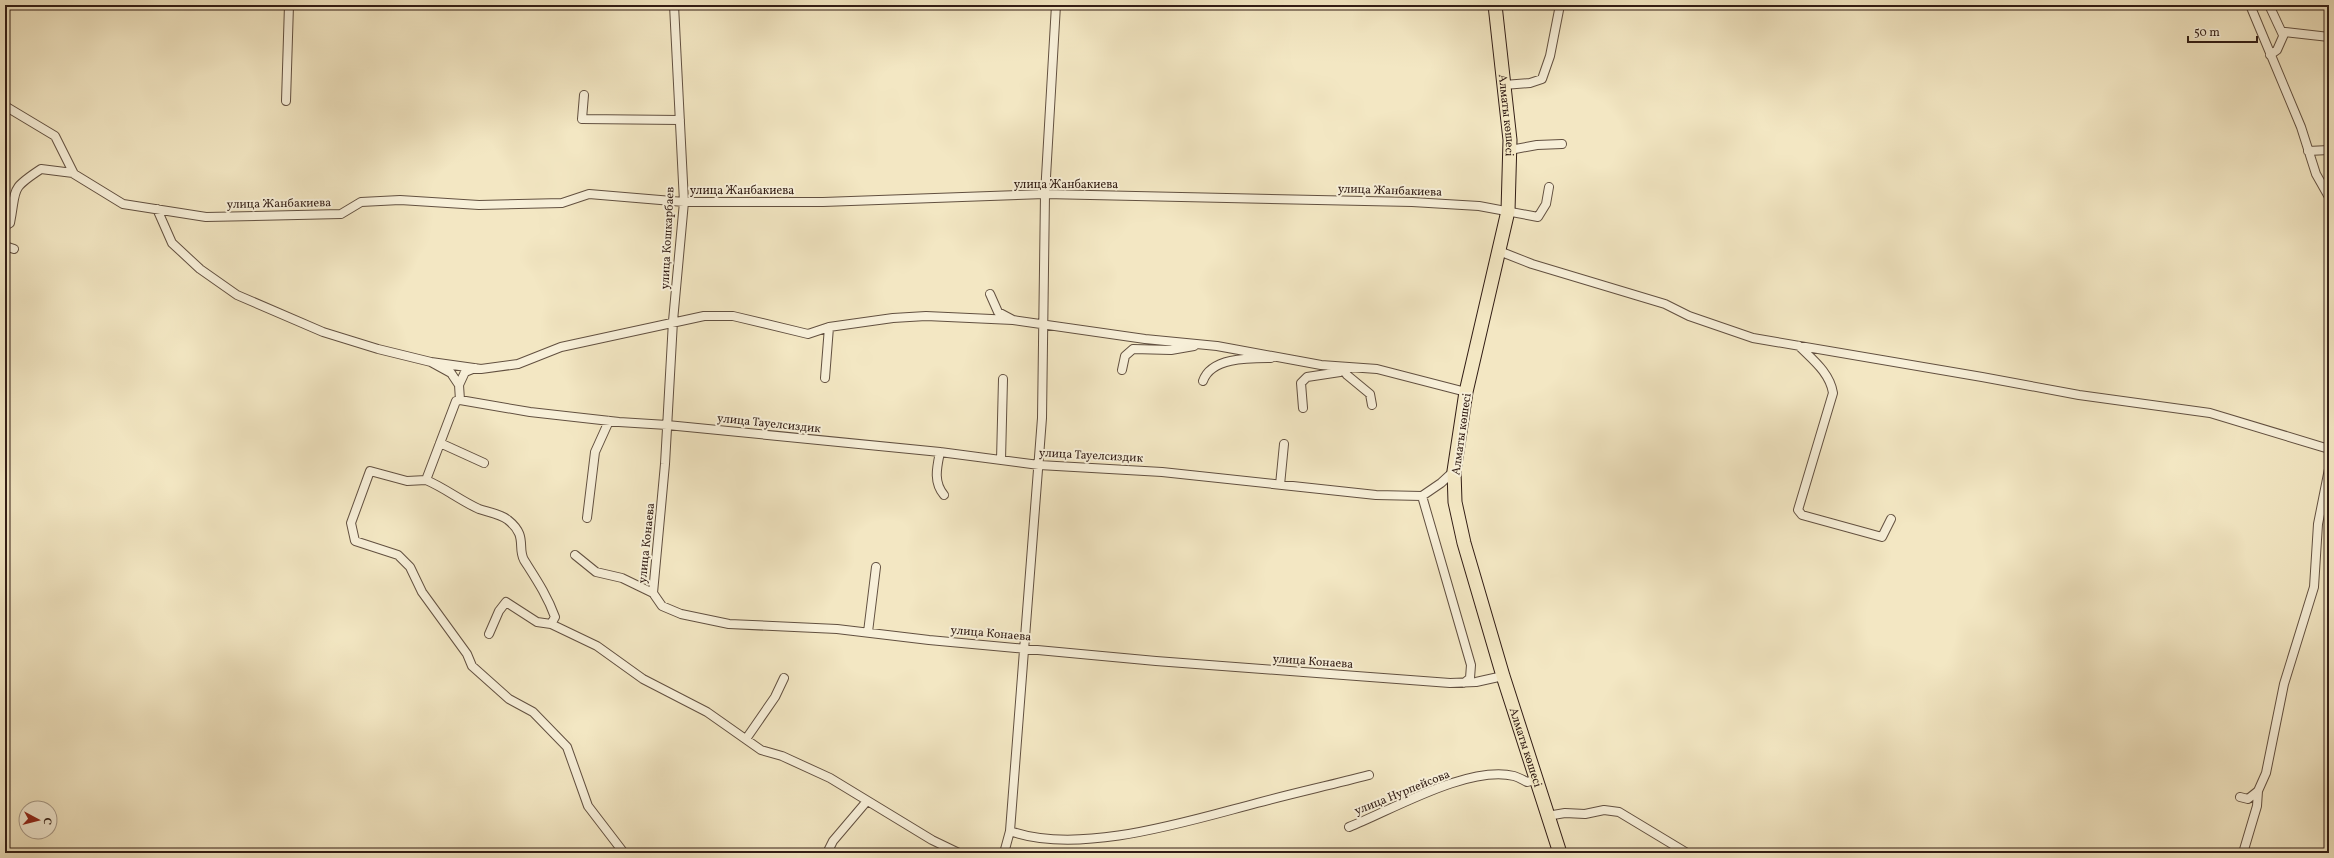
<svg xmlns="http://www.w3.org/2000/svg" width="2334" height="858" font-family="Vollkorn,serif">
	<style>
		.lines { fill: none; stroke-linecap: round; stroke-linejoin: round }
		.street-casing { stroke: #625040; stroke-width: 10 }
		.primary-casing { stroke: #321d15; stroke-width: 15 }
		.street { stroke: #f7efd8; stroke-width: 8 }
		.primary { stroke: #f3e7c3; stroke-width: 13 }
		.labels { text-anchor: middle; stroke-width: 4; stroke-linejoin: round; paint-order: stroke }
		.street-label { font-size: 12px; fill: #321d15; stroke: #f7efd8 }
	</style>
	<rect width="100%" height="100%" fill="#f3e7c3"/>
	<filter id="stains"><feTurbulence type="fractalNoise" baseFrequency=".005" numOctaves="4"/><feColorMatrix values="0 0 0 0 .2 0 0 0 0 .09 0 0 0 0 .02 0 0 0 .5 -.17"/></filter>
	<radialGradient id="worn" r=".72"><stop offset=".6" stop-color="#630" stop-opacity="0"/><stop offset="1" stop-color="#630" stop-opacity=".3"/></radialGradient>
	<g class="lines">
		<g class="street-casing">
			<path id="street" d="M674 5 684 202 673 321 665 464 653 593 662 606 681 614 729 624 837 629 929 640 1156 661 1450 683 1476 682 1503 676
				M2250 5 2301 127 2316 174 2329 197
				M2269 5 2283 35
				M2270 55 2277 50 2285 32 2329 37
				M1504 85 1530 83 1542 79 1550 56 1560 5
				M584 95 582 119 680 120
				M286 101 289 5
				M5 106 55 136 74 174 123 204 206 217 341 214 361 202 400 200 479 205 562 203 589 194 684 202H823L1045 194 1412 202 1479 206 1538 217 1546 204 1549 187
				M1510 150 1537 145 1562 144
				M2308 151 2329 150
				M157 209 172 243 200 269 237 295 323 332 378 349 431 362 451 373 459 385 460 400
				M5 226 10 223C17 188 9 190 41 169L73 173
				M5 246 14 249
				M1499 251 1532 264 1665 304 1689 316 1753 338 1982 377 2079 395 2210 413 2329 449
				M990 294 998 312 1013 320 1145 339 1217 346 1321 365 1377 369 1466 392
				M1799 346C1813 360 1830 373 1833 393L1798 510 1802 515 1882 537 1891 519
				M431 362 481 369 518 364 561 347 704 316H733L808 334 829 327 893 318 926 316 1013 320
				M1122 370 1125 356 1133 349 1171 350 1194 346
				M825 378 829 327
				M1203 381C1211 357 1250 358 1271 358
				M459 385 465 372 475 368
				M1303 408 1301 383 1307 377 1340 372 1342 368 1347 375 1370 394 1372 405
				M440 443 484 463
				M940 452C937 467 933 482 944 495
				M1001 460 1003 379
				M426 480 407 481 370 471 351 523 355 541 398 555 410 567 422 592 467 654 472 666 509 699 533 712 567 747 588 806 624 853
				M1280 485 1284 444
				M1422 496 1471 665 1470 678 1464 683
				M587 518 595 452 609 421
				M575 555 596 572 622 578 653 593
				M551 624 597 646 643 679 707 712 761 750 782 756 830 778 932 840 959 853
				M868 632 876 567
				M489 634 499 611 506 602 537 622 551 624 555 617C547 595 536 579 524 560 517 547 528 536 508 520 501 514 488 512 479 509 461 501 445 488 426 480L456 401 460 400 530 412 619 422 667 425 940 452 1039 465 1162 472 1376 495 1422 496 1441 483 1454 471
				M746 739 775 697 784 678
				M2240 797 2248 799 2258 791 2266 773 2284 684 2314 587 2318 524 2329 469
				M1547 816 1565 813 1585 814 1604 810 1619 812 1687 853
				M1349 827C1392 810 1468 765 1514 776 1518 777 1523 780 1527 782L1535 780
				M1010 831C1079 856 1188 821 1257 803 1294 793 1331 785 1369 775
				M827 853 833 841 867 801
				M1004 853 1010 831 1042 418 1045 194 1056 5
				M2243 853 2257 806 2258 791"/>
		</g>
		<g class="primary-casing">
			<g id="primary">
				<path id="s1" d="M1495 5 1510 140 1508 211 1466 392 1454 471 1455 502 1464 543 1503 676 1560 853"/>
			</g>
		</g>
		<use href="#street" class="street"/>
		<use href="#primary" class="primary"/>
	</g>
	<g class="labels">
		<g class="street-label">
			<text dy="4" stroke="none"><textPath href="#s1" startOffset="111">Алматы көшесі</textPath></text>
			<text x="1066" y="188">улица Жанбакиева</text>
			<text x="742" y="194">улица Жанбакиева</text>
			<text transform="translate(1390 190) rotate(2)" y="4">улица Жанбакиева</text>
			<text transform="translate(279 203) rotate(-1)" y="4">улица Жанбакиева</text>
			<text transform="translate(667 238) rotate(-87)" y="4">улица Кошкарбаев</text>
			<text transform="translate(769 423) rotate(6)" y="4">улица Тауелсиздик</text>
			<text transform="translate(1461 434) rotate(-82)" y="4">Алматы көшесі</text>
			<text transform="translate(1091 455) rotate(3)" y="4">улица Тауелсиздик</text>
			<text transform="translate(646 543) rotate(-84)" y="4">улица Конаева</text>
			<text transform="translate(991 633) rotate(5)" y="4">улица Конаева</text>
			<text transform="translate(1313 661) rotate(4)" y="4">улица Конаева</text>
			<text dy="4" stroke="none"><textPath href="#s1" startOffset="759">Алматы көшесі</textPath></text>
			<text transform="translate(1402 792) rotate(-22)" y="4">улица Нурпейсова</text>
		</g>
	</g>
	<rect width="2334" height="858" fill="none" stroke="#f3e7c3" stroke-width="20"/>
	<rect x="6" y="6" width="2322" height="846" fill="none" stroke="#321d15" stroke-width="2"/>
	<rect x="10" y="10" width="2314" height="838" fill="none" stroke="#321d15"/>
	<g transform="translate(38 820) rotate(97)"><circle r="19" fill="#f7efd8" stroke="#a89b8a"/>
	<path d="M0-3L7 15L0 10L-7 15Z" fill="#8f2418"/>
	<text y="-6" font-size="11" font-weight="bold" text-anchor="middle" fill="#321d15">С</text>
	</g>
	<path d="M2188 36v6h69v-6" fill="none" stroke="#321d15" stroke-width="2"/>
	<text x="2194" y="36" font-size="12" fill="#321d15" stroke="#f7efd8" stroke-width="3" paint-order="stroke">50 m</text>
	<rect width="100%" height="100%" filter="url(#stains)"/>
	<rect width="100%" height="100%" fill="url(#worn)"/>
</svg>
